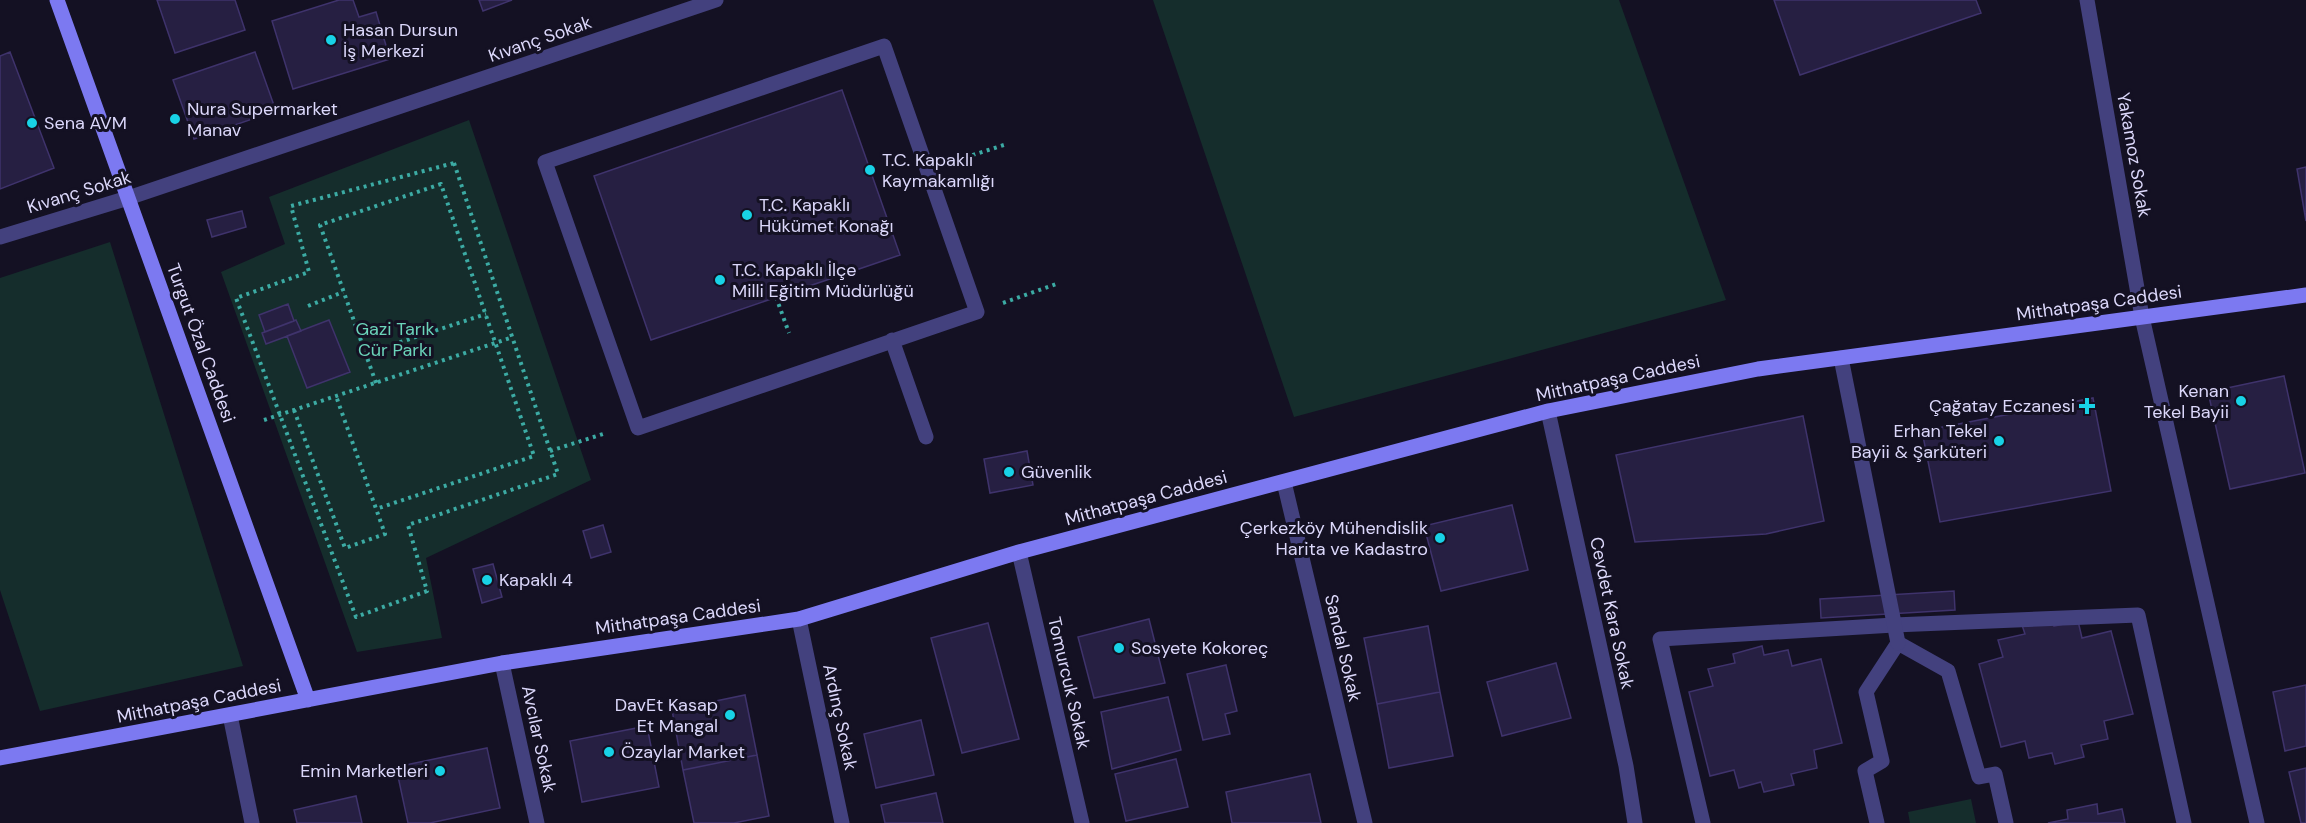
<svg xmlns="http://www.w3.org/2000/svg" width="2306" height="823" font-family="'DM Sans',sans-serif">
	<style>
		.green { fill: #152d2c }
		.building { fill: #261f42; stroke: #3f336c; stroke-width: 1.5 }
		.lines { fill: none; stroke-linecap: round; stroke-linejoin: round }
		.path { stroke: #3caba4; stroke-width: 4; stroke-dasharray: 3 4.5; stroke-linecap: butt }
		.lane { stroke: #43417e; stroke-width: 15 }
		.street { stroke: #43417e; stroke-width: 15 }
		.secondary { stroke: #7c79f1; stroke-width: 15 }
		.poi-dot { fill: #18d2e6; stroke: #141123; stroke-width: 2 }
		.labels { text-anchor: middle; stroke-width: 6; stroke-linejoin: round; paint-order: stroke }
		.poi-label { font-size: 18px; fill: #dcd8fb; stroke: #141123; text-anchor: start }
		.street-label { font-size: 18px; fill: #dcd8fb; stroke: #141123 }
		.park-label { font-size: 18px; fill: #6bd4ba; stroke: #141123 }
	</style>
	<rect width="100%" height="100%" fill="#141123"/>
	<path class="green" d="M1153 0H1619L1726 300 1294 417Z
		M469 120 591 480 426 558 442 638 357 652 221 272 285 244 269 197Z
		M110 242 243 666 40 711 0 590V278Z
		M1971 799 1976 823H1910L1908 812Z"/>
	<path class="building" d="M157 0H235L245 30 175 53Z
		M339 0H353L359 17 376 12 390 59 293 89 272 21Z
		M479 0H512L483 11Z
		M1774 0H1976L1981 13 1800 75Z
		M10 52 54 168 0 189V56Z
		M255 52 276 111 194 139 173 80Z
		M842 90 900 255 651 340 594 176Z
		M2306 167V221L2297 169Z
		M242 211 246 227 212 237 207 220Z
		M288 304 294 321 265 332 259 315Z
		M296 320 301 331 266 344 262 333Z
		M329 320 350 372 307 388 287 336Z
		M2284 376 2305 473 2230 489 2208 392Z
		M2093 398 2111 491 1940 522 1922 431Z
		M1803 416 1824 521 1766 534 1635 542 1616 455Z
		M1027 451 1033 485 990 493 984 459Z
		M1512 505 1528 570 1441 591 1424 526Z
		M603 525 611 552 591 558 583 531Z
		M493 564 502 597 482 603 473 569Z
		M1954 591 1955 610 1821 618 1820 599Z
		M2052 618 2054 626 2078 621 2082 638 2111 631 2133 714 2104 721 2108 739 2081 745 2084 757 2055 764 2052 753 2029 758 2025 741 2001 747 1979 664 2003 657 1998 640 2025 634 2022 625Z
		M1149 619 1165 683 1094 698 1078 637Z
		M988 623 1019 739 962 753 931 638Z
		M1428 626 1440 692 1377 704 1364 638Z
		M1762 646 1764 655 1788 650 1792 666 1821 659 1842 743 1814 750 1817 768 1791 774 1794 785 1764 792 1761 782 1739 788 1734 770 1710 776 1689 692 1713 686 1708 669 1735 663 1733 654Z
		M1556 663 1571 718 1502 736 1487 682Z
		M1226 665 1237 711 1225 714 1230 734 1203 740 1187 674Z
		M2306 685V746L2285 751 2273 692Z
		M1440 692 1453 756 1389 768 1377 704Z
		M745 695 757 755 683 770 672 710Z
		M1168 697 1181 750 1112 769 1101 712Z
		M921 720 934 775 876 788 864 734Z
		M647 726 659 787 582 802 570 741Z
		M487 748 500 808 430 823H408L396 767Z
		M757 755 769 816 734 823H694L683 770Z
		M1176 759 1188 807 1126 821 1115 774Z
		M2306 768V823H2301L2289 772Z
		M1310 774 1321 823H1232L1226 792Z
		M936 793 943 823H885L881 805Z
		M356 796 362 823H297L294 810Z
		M2097 804 2098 814 2122 809 2125 823H2048L2068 819 2067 810Z"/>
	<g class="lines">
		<path class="path" d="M951 162 1007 144
			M454 163 558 474 408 525 427 591 356 617 236 298 309 272 291 206Z
			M776 297 789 333
			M1003 303 1056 284
			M308 306 343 292
			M364 354 486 314
			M376 383 320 225 441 184 534 456 376 509
			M294 410 345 548 385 534 336 396
			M264 420 513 337
			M550 451 603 434"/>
		<path class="lane" d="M884 46 977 312 638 428 545 162Z
			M892 340 926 437
			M1703 823 1660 639 1894 625 2138 615 2184 823
			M1877 823 1865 771 1882 761 1866 692 1898 643 1948 671 1979 777 1995 774 2006 823"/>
		<path class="street" d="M2087 0 2142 317 2257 823
			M0 237 128 198 716 0
			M1841 358 1898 643
			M1548 411 1626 766 1635 823
			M1284 482 1365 823
			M1019 552 1082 823
			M799 619 842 823
			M502 663 537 823
			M230 715 252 823"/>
		<path class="secondary" d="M57 0 308 700
			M0 758 502 663 799 619 1019 552 1548 411 1758 369 2306 295"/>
	</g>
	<g class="poi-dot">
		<circle cx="331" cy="40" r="6"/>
		<circle cx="175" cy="119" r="6"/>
		<circle cx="32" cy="123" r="6"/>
		<circle cx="870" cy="170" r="6"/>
		<circle cx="747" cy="215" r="6"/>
		<circle cx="720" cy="280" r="6"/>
		<circle cx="2241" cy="401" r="6"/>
		<path d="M2084 397h6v6h6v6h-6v6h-6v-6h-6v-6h6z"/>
		<circle cx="1999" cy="441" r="6"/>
		<circle cx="1009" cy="472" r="6"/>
		<circle cx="1440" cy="538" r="6"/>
		<circle cx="487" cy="580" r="6"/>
		<circle cx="1119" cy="648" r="6"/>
		<circle cx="730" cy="715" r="6"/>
		<circle cx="609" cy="752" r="6"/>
		<circle cx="440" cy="771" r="6"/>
	</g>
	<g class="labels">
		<g class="poi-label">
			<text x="343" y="36">Hasan Dursun<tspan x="343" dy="21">İş Merkezi</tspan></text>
			<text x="187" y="115">Nura Supermarket<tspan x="187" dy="21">Manav</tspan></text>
			<text x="44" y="129">Sena AVM</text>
			<text x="882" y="166">T.C. Kapaklı<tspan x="882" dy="21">Kaymakamlığı</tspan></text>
			<text x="759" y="211">T.C. Kapaklı<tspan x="759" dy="21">Hükümet Konağı</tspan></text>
			<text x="732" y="276">T.C. Kapaklı İlçe<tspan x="732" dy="21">Milli Eğitim Müdürlüğü</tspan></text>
			<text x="2229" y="397" text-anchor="end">Kenan<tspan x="2229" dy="21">Tekel Bayii</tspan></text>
			<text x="2075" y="412" text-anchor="end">Çağatay Eczanesi</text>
			<text x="1987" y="437" text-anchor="end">Erhan Tekel<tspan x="1987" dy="21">Bayii &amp; Şarküteri</tspan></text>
			<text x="1021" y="478">Güvenlik</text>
			<text x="1428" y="534" text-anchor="end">Çerkezköy Mühendislik<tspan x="1428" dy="21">Harita ve Kadastro</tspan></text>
			<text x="499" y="586">Kapaklı 4</text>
			<text x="1131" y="654">Sosyete Kokoreç</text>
			<text x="718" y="711" text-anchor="end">DavEt Kasap<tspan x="718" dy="21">Et Mangal</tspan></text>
			<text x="621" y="758">Özaylar Market</text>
			<text x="428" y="777" text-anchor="end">Emin Marketleri</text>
		</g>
		<g class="street-label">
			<text transform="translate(540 39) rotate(-19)" y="6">Kıvanç Sokak</text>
			<text transform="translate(2134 155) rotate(80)" y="6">Yakamoz Sokak</text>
			<text transform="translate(79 192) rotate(-17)" y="6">Kıvanç Sokak</text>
			<text transform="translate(2099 303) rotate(-8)" y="6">Mithatpaşa Caddesi</text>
			<text transform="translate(201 343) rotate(70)" y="6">Turgut Özal Caddesi</text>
			<text transform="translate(1618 378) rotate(-12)" y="6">Mithatpaşa Caddesi</text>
			<text transform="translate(1146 498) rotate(-15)" y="6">Mithatpaşa Caddesi</text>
			<text transform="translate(1612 613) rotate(78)" y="6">Cevdet Kara Sokak</text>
			<text transform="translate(678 617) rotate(-8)" y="6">Mithatpaşa Caddesi</text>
			<text transform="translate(1343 648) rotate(77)" y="6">Sandal Sokak</text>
			<text transform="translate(1069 683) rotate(77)" y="6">Tomurcuk Sokak</text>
			<text transform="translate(199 701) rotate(-11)" y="6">Mithatpaşa Caddesi</text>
			<text transform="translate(840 717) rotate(78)" y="6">Ardınç Sokak</text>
			<text transform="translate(539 739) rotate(78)" y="6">Avcılar Sokak</text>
		</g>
		<g class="park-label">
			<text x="395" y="335">Gazi Tarık<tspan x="395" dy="21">Cür Parkı</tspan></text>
		</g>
	</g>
</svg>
